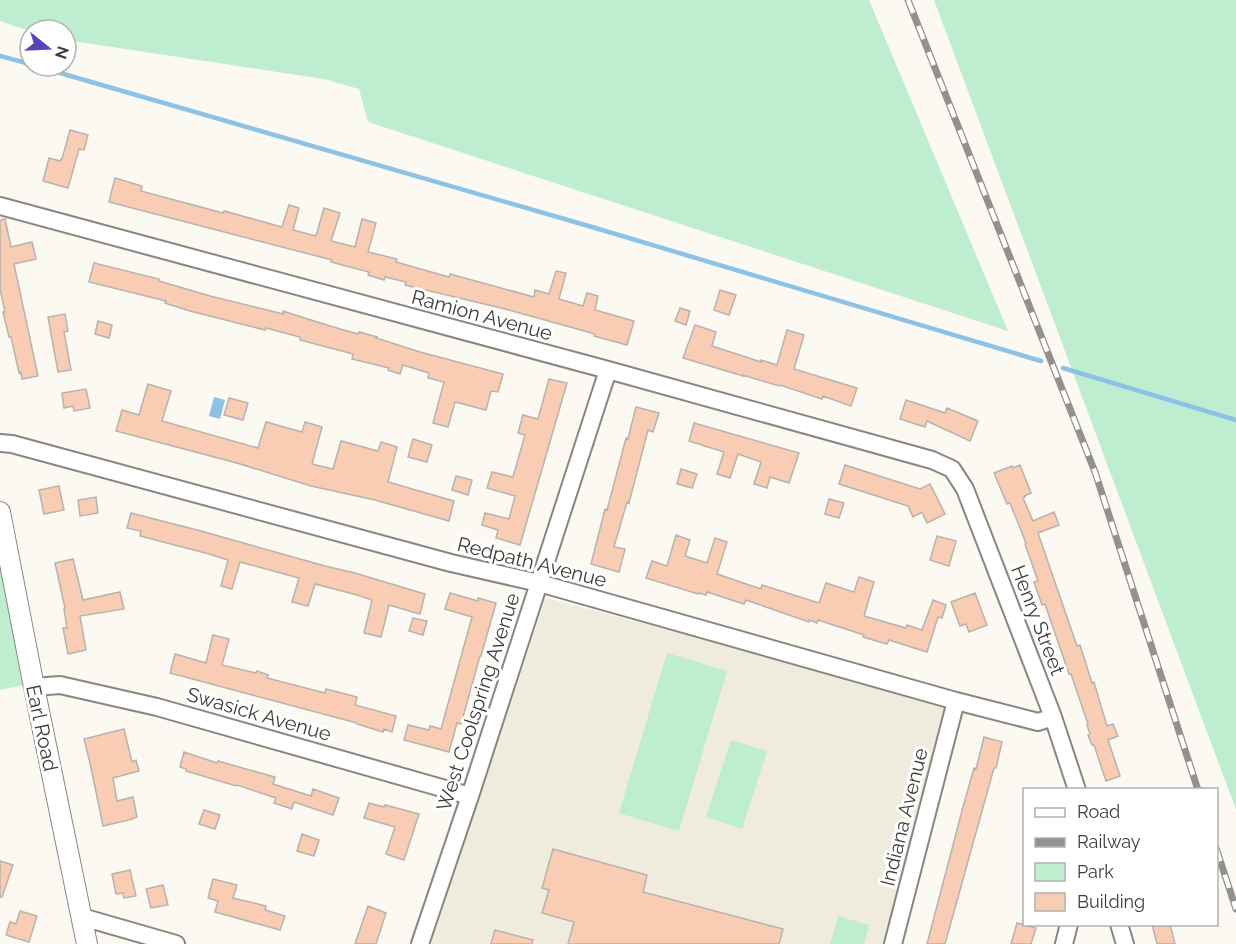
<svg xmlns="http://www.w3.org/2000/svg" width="1236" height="944" font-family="Raleway,sans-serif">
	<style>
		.built { fill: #efebdd }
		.green { fill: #beedd0 }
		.water { fill: #8cc2e6 }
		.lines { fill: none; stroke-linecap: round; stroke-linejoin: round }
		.stream { stroke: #8cc2e6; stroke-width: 4.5 }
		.building { fill: #f9cdb3; stroke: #b8b2ae; stroke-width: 1.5 }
		.minor-casing { stroke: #888680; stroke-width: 20 }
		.tertiary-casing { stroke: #888680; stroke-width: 22 }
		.minor { stroke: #fff; stroke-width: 16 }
		.tertiary { stroke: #fff; stroke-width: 20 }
		.rail-casing { stroke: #93918d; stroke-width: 7 }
		.rail { stroke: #fff; stroke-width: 4.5; stroke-dasharray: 14; stroke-linecap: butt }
		.labels { text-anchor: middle; stroke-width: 6; stroke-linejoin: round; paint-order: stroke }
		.street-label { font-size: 20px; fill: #3d3c3a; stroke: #fff }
	</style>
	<rect width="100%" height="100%" fill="#fbf9f2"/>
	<path class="built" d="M546 598 936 700 944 708 946 720 885 944H431Z"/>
	<path class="green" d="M0 0H869L1008 331 368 122 359 89 324 79 66 40V30H30V31L0 21Z
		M934 0H1236V810L1235 807Z
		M0 565 23 685 0 690Z
		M667 653 727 671 679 831 619 813Z
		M731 740 767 751 742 829 706 817Z
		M838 916 869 925 864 944H830Z"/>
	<path class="water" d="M214 397 225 400 220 419 209 416Z"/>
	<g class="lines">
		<path class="stream" d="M0 56 30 64
			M36 66 592 227 1041 361
			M1063 368 1236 420"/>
	</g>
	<path class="building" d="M70 130 88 135 84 150 79 149 68 188 43 181 49 158 60 161 61 159H62Z
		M115 178 142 186 141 191 223 213 224 211 282 227 289 205 299 208 293 230 316 236 324 208 340 213 331 241 355 247 362 219 376 223 368 252 397 259 396 262 449 277 450 274 534 297 535 290 549 294 556 271 566 273 559 299 583 306 587 293 598 296 595 310 634 321 627 345 594 336 595 334 505 309 405 285 406 282 385 277 384 280 368 275 369 272 331 262 332 260 109 202Z
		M5 219 11 247 32 242 36 259 14 264 38 376 22 379 21 372 19 373 11 337H9L3 312H5L0 289V220Z
		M94 263 159 279V281L210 296 283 314V311L330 326 358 334 359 332 377 337 376 338 420 352 503 374 498 392 491 391 486 410 455 402 448 427 433 423 444 382 428 378 429 373 403 365 400 374 388 370 389 368 352 359 353 354 300 340V337L266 328 265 330 190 311 165 303 166 301 89 282Z
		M720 290 736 295 729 315 714 310Z
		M680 308 690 311 686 325 675 321Z
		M65 314 68 331 64 332 71 370 58 372 48 317Z
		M98 321 112 325 109 338 95 334Z
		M695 325 716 332 712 346 761 362V360L777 365 787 330 804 335 794 369 857 388 851 406 823 396 822 399 780 385 779 386 743 375V376L683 358Z
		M549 379 567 383 520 545 496 538 498 530 482 525 485 513 509 519 515 496 487 488 492 472 513 477 525 435 518 433 523 415 538 419Z
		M148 384 171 391 162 421 258 448 266 422 302 432 305 422 322 427 312 464 333 469 341 441 378 451 381 442 397 447 388 482 454 501 449 521 375 500 311 486 237 463 116 431 122 410 139 415Z
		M86 389 90 408 74 411 73 406 64 408 62 393Z
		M229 398 248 403 243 420 224 415Z
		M906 400 945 413 947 408 978 421 970 441 927 421 925 427 900 419Z
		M636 407 659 413 653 432 648 430 629 503 627 502 614 547 625 549 619 572 591 564 605 509 607 510 626 438 628 439Z
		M694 423 799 453 789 483 770 477 767 488 754 484 761 462 738 454 730 478 717 474 724 452 689 441Z
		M413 439 432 445 427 462 408 457Z
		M845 465 920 489 930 484 945 514 927 523 922 512 913 517 908 506 839 484Z
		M1020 465 1031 493 1024 496 1025 497 1023 498 1033 521 1054 512 1059 525 1038 533 1077 646 1080 645 1092 683 1094 682 1107 726 1113 724 1118 736 1108 740 1120 776 1106 781 1094 745H1092L1088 735 1090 734 1087 725 1088 724 1071 674H1069L1045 604 1042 605 1034 582 1038 581 1025 544 1026 543 1010 503 1007 504 994 473 1012 466 1013 468Z
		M681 469 697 474 692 488 677 484Z
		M456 476 472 480 468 495 452 490Z
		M59 486 64 510 44 514 39 490Z
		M96 497 98 513 80 516 78 500Z
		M829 499 844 503 839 518 825 514Z
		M131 513 201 531 325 566 355 573 425 594 420 614 389 605 381 637 364 633 372 600 357 595 315 584 308 606 292 602 299 578 240 562 232 589 221 586 228 560 209 554 140 536 141 531 127 528Z
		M676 535 690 540 685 556 707 563 715 538 727 542 717 574 761 589 762 585 819 603 826 583 854 592 859 577 874 582 864 616 906 628 907 625 922 630 933 600 946 605 942 618 938 617 927 652 889 640 887 644 863 637 864 635 818 620 817 623 809 620V622L746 600 744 604 707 592 706 595 699 593 698 594 646 578 652 561 667 566Z
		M937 536 956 541 949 566 930 560Z
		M73 559 83 600 120 592 124 609 80 616 86 650 68 654 63 628H67L64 609 65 608 55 563Z
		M450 593 478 601V598L496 603 481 656H480L461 724 457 723 449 752 404 740 408 725 429 730 430 726 441 729 472 617 445 609Z
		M975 593 987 625 969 632 966 624 960 626 951 602Z
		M413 618 427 621 423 635 409 631Z
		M213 635 229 639 222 665 256 673 257 671 268 675 267 678 325 693 326 689 357 697 355 705 396 716 392 732 384 729 383 732 357 724V723L170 673 175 654 206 663Z
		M124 729 132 762 136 760 139 771 113 778 117 801 133 797 137 817 133 818V819L103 826 90 763 84 739Z
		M984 737 1002 742 996 768H994L945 944H927L963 807 974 768 976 769Z
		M184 752 217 763 218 761 275 777 273 784 311 796 313 789 339 798 333 815 294 802 292 809 274 803 276 798 237 785 236 786 186 771V769L180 767Z
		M369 803 384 807 385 805 419 814 404 860 386 854 395 827 364 818Z
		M204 810 220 815 215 829 199 824Z
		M302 834 319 840 314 856 297 851Z
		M553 849 647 875 643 892 783 929 779 944H568L574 922 542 913 549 890 542 888Z
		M0 861 13 865 2 897H0Z
		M130 870 136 896 124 898 123 893 116 894 112 874Z
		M213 879 237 885 233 898 266 906 265 910 285 916 280 930 215 912 218 901 208 898Z
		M163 885 168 905 151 908 146 889Z
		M368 906 386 913 376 944H355Z
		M20 911 37 916 29 942 6 935 10 922 16 924Z
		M1017 923 1036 928 1031 944H1011Z
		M1152 924H1170L1175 944H1157Z
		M495 930 533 940 532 944H491Z"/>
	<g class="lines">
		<g class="minor-casing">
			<path id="minor" d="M0 206 608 370 932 460 952 469 965 489 1053 717 1077 790
				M0 443 12 444 451 563 539 583 956 701 1038 722 1053 717
				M34 687 60 685 157 707 470 796
				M82 917 176 944
				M1119 924 1125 944
				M420 944 470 796 608 370
				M893 944 956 701
				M1064 944 1069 924"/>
		</g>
		<g class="tertiary-casing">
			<path id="tertiary" d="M0 512 34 687 87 944"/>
		</g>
		<use href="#minor" class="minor"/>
		<use href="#tertiary" class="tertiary"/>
		<g class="rail-casing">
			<path id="rail" d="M908 0 1095 472 1198 790
				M1216 848 1236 909"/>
		</g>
		<use href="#rail" class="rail"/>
	</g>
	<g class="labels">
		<g class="street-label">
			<text transform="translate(482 315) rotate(15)" y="7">Ramion Avenue</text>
			<text transform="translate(532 562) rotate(14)" y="7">Redpath Avenue</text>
			<text transform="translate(1038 620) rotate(69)" y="7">Henry Street</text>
			<text transform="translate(478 702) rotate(-72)" y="7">West Coolspring Avenue</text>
			<text transform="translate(259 714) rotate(16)" y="7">Swasick Avenue</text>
			<text transform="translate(42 728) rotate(78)" y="7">Earl Road</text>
			<text transform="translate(904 817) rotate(-76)" y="7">Indiana Avenue</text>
		</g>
	</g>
	<rect x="1023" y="788" width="195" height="138" fill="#ffffff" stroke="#b1b1b0" stroke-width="1.5"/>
	<rect x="1035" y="808" width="30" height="9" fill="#ffffff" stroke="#b1b1b0" stroke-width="1.5"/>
	<text x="1077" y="818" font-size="18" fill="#3d3c3a">Road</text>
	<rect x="1035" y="838" width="30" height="9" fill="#93918d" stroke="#b1b1b0" stroke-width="1.5"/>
	<text x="1077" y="848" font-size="18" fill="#3d3c3a">Railway</text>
	<rect x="1035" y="863" width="30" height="18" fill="#beedd0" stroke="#b1b1b0" stroke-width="1.5"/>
	<text x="1077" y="878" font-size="18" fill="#3d3c3a">Park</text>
	<rect x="1035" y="893" width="30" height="18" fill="#f9cdb3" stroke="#b1b1b0" stroke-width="1.5"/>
	<text x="1077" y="908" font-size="18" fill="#3d3c3a">Building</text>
	<g transform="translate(48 48) rotate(108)"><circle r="28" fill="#ffffff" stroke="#b1b1b0" stroke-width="1.5"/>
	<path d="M0-4.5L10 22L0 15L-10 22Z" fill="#5b43bb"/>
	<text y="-9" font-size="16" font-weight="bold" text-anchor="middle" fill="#3d3c3a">N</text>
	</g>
</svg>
